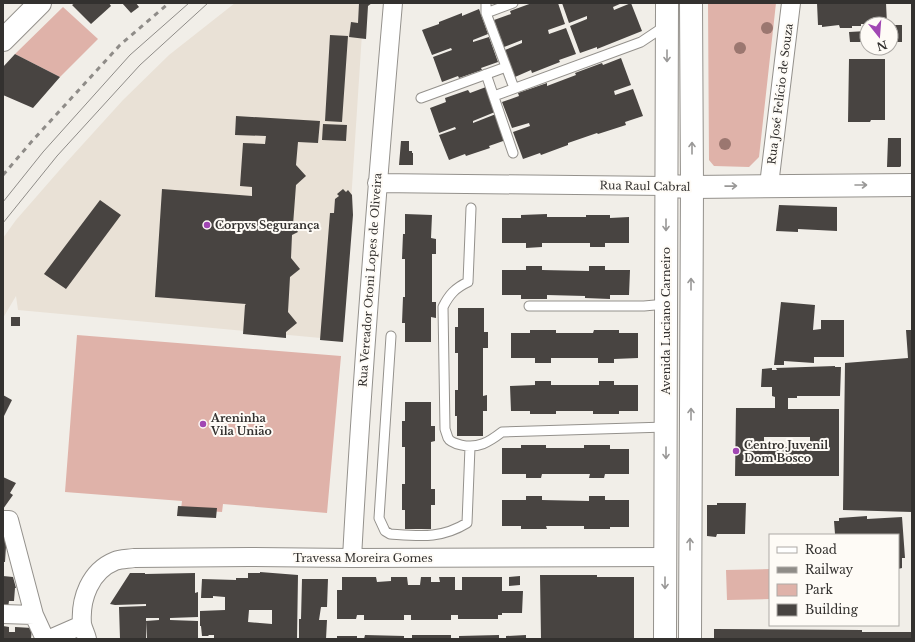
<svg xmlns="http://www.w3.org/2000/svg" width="915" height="642" font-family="'Libre Baskerville',serif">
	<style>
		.built { fill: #e9e1d6 }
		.green { fill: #dfb2a9 }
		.building { fill: #484441; fill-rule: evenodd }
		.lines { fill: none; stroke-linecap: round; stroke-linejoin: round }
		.service-casing { stroke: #94918c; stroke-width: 11 }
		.minor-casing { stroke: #94918c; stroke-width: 20 }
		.tertiary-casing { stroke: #94918c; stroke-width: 24 }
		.secondary-casing { stroke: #94918c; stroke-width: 24 }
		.primary-casing { stroke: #94918c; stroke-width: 24 }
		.service { stroke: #fff; stroke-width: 9 }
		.minor { stroke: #fff; stroke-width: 18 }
		.tertiary { stroke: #fff; stroke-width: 22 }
		.secondary { stroke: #fff; stroke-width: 22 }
		.primary { stroke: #fff; stroke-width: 22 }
		.tram { stroke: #8f8c88; stroke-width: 1 }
		.rail { stroke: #8f8c88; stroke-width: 3; stroke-dasharray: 5 5; stroke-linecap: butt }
		.tree { fill: #9b7770 }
		.oneway { stroke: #999897 }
		.poi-dot { fill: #a147b3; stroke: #fefbf6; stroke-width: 1.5 }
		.labels { text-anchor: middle; stroke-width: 4; stroke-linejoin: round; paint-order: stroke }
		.street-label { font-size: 11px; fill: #33312f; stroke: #fefbf6 }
		.poi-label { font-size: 11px; font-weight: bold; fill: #33312f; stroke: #fefbf6; text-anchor: start }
	</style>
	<rect width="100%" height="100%" fill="#f1eee8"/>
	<path class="built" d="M235 3H364L342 340 18 310 16 296 3 318V238L16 220 64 165 123 100 169 55Z"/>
	<path class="green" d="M708 3H776L759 157 749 167 714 166 709 160Z
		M63 7 98 39 60 77 15 54Z
		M77 335 341 356 327 513 223 504 222 512 181 509 182 501 65 492Z
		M770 569V599L727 600 726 570Z"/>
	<path class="building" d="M75 3H109L111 6 91 24 72 5Z
		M122 3H136L139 7 131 13Z
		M359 3H372L368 6 366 39 349 37 351 22 358 23Z
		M532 3H558L565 24 548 30 549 34 566 28 576 54 559 60 560 62 532 73 531 70 515 77 505 50 522 43V40L504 47 494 20 511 14 510 11Z
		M562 3H622L613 7 614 10 631 3 642 31 597 49V47L580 53 570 26 587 19V16L569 23Z
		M817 3H886L887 24H861V26H852V28H840L839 25 822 27V25H818Z
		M479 9 488 34 473 40V42L489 37 498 62 481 68 482 70 459 78 458 76 442 82 433 57 452 50 451 48 432 55 422 30 439 24V22L462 13V16Z
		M892 25H902V42H891Z
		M867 31V42H850L849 32Z
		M330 35 348 36 342 122 325 121Z
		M15 54 60 77 33 108 3 95V67Z
		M621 58 631 85 614 91 615 95 633 89 643 116 625 122 626 125 598 134 597 133 568 143V145L541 155 540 153 523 159 513 132 530 126 529 123 512 128 502 102 519 96 518 93 547 83V86L576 75 575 73 602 63 603 65Z
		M849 59H885V120H871L870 122H848Z
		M486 87 495 112 473 121V123L496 114 506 140 489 146 490 148 466 156 465 154 449 160 439 135 456 129 455 127 439 133 430 108 446 102 445 98 468 90 470 93Z
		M236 116 320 121 318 143 298 142 296 165 306 176 296 185 293 225 298 232 292 235 291 258 300 269 290 277 288 312 297 323 286 332V338L243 334 245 305 246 304 155 297 162 189 252 196V187L240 186 243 143 265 144 266 136 235 135Z
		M323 124 347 125 346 141 322 140Z
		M888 138H901V166L900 167H887Z
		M401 141H409V151H412V153H413V165H399Z
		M343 189 346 192 348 190 352 195 353 215 343 342 320 340 330 213H334L335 199 339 196 337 194Z
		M100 200 121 215 66 289 44 274Z
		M779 205 837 207V231L798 229V232L776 231Z
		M405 214 432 215 431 238 436 239V254H432V302H436V318L431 317V342H405V323H402L403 297H405V259H402L403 234H405Z
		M547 214V217H586V215H610V218L629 217V243H605V247H590V243H542V247L526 248V243H502V218H521V215Z
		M526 266H542V270L589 271V266H605V270H630L629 295H610V299L585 298V296L547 295V299H521V295H502V270H526Z
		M781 302 815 305 813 330 821 329V320H844V357H814V363L784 361V365H774Z
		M458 308H484V332H488V348H483V396L487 395V411H483V436H457V416H455V390H458V353H455V327H458Z
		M11 317H20V326H11Z
		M530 330H556V333H593L594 330H619V333H638V358L614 359V363H598V358H551V363H535V358H511V333H530Z
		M906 330H912V512L843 510 845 363 908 358Z
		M835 366V367H841L840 396H797V398H788V409H839V476H735L736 408H775V397L772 396V387H761L762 369 772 368V370H777L776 368ZM764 437H810V447H764Z
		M535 381H551V385H599V381H614V385H638V411H619V414H593V411H556V414H530V411H511L510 386 535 385Z
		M3 395 12 400 3 418Z
		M405 402H431V426H435V441L431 442V489H435V505H431V529H405V510H402V484H405V447H402V421H405Z
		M521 445H546V448H584V445H610V449H629V474H605L604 478H589L590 474H542L541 478H526V474H502V448H521Z
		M3 477 16 483 10 493 13 495 3 509Z
		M526 496H542V500L589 501V496H605V500H629V527H610V529H584V526H546L547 529H521V526H502V500H526Z
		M717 503H746L745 534H717L716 537 707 536V505H717Z
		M178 506 217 508 216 518 177 516Z
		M867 516V519L902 517 905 558H902V568L898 569V535H838V534H835L834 521H839V518Z
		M3 530H7L5 562H3Z
		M260 572 298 575 297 639H225V638H214V635H209L208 636H202L201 626H200V611L225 610V597L213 596V598H201L202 579 236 580V578H248V573H260ZM249 610H272V624L248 622Z
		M130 573H145V574L195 573V593L198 592V617L170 618V620L198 621V639H147L146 621 159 620V618H146V639H120L119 607 146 606V604L115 605 110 604Z
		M540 575H597V577H634V639H541Z
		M3 576 13 577 16 588H15L14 601H9L8 608H3Z
		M520 576V585L509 586V577Z
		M342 577H376L377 582 391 581V577H407L408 585H420L421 577H431V582H440L439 577H455V590H462V577H502V591H523L522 613H502V615H498V619H458V615H451V620H411V615H404V620H364V615H357L356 619H337V590H342Z
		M302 579H328L327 607H321L319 620H327L326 639H299V619H301Z
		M3 626 9 627V632H15V627L32 628 31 639H3Z
		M714 629 862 630V632H912V639H714Z
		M365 635 404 636V639H364Z
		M412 635H451V639H412Z
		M499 635V639H459V636Z
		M526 635V639H506V636Z
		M337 636H357V639H337Z"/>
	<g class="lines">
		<g class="service-casing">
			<path id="service" d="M486 3V13L513 3
				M486 13 514 88
				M486 74 513 153
				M494 96 641 42 665 26
				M421 98 506 67
				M471 208 468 282C455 288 449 295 443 307L445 429C446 432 447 435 448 438 450 442 457 444 461 445 478 449 489 442 502 432L666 427
				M529 306H644L666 304
				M391 336 379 518 385 531 390 534C420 536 441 539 467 523L470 447"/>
		</g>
		<g class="minor-casing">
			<path id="minor" d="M377 183 666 186
				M769 185 791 3
				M3 520H9L34 615
				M352 558C362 373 377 188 393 3
				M3 614 34 615 45 639
				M50 639 82 625
				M87 639C86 634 83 629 82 624 80 599 90 571 115 561 120 559 128 559 134 558L249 557 352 558 665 557"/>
		</g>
		<g class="tertiary-casing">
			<path id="tertiary" d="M3 40 40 3"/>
		</g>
		<g class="secondary-casing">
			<path id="secondary" d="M666 186 692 187 912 185"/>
		</g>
		<g class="primary-casing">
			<path id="primary" d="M665 639 667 3
				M690 639 692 187 691 3"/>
		</g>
		<use href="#service" class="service"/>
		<use href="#minor" class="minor"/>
		<use href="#tertiary" class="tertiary"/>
		<use href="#secondary" class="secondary"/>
		<use href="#primary" class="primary"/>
		<path class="tram" d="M3 202 43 152 130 55 189 3
			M3 223 57 156 140 65 208 3"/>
		<path class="rail" d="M3 175 33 140 120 45 169 3"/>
	</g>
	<g class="tree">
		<circle cx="767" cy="28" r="6"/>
		<circle cx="740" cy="48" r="6"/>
		<circle cx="725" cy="144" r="6"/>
	</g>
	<defs><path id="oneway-shaft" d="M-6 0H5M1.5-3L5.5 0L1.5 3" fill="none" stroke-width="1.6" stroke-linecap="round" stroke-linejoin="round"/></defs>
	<g class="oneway">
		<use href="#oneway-shaft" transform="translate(667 56) rotate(90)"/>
		<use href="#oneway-shaft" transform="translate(692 148) rotate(-90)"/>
		<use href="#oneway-shaft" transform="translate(861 185)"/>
		<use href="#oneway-shaft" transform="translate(731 186) rotate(-1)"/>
		<use href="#oneway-shaft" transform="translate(666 225) rotate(90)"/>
		<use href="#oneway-shaft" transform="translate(691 284) rotate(-90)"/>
		<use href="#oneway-shaft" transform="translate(691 414) rotate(-90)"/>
		<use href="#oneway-shaft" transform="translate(666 453) rotate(90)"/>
		<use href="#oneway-shaft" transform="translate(690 544) rotate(-90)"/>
		<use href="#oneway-shaft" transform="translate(665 583) rotate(90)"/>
	</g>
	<g class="poi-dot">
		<circle cx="207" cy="225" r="4"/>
		<circle cx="203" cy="424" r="4"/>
		<circle cx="736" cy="451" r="4"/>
	</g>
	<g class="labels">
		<g class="street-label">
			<text transform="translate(780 94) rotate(-83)" y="4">Rua José Felício de Souza</text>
			<text transform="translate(645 186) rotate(1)" y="4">Rua Raul Cabral</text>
			<text transform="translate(370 280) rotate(-86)" y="4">Rua Vereador Otoni Lopes de Oliveira</text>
			<text transform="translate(666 321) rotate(-90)" y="4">Avenida Luciano Carneiro</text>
			<text x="363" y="562">Travessa Moreira Gomes</text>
		</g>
		<g class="poi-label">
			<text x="215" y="229">Corpvs Segurança</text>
			<text x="211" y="422">Areninha<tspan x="211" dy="13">Vila União</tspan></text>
			<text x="744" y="449">Centro Juvenil<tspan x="744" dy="13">Dom Bosco</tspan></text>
		</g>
	</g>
	<rect width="915" height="642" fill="none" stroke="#33312f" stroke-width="8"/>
	<rect x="769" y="534" width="130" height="92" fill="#fefbf6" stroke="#adaaa6"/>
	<rect x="777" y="547" width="20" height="6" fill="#ffffff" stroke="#adaaa6"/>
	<text x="805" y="554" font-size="12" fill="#33312f">Road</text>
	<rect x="777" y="567" width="20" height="6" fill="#8f8c88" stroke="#adaaa6"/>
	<text x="805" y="574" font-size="12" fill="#33312f">Railway</text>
	<rect x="777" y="584" width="20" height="12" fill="#dfb2a9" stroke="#adaaa6"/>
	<text x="805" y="594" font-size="12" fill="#33312f">Park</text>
	<rect x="777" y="604" width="20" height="12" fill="#484441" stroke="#adaaa6"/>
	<text x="805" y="614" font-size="12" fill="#33312f">Building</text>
	<g transform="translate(879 36) rotate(163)"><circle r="19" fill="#fefbf6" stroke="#adaaa6"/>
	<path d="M0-3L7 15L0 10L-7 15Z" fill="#a147b3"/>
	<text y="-6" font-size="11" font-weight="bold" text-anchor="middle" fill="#33312f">N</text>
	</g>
</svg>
